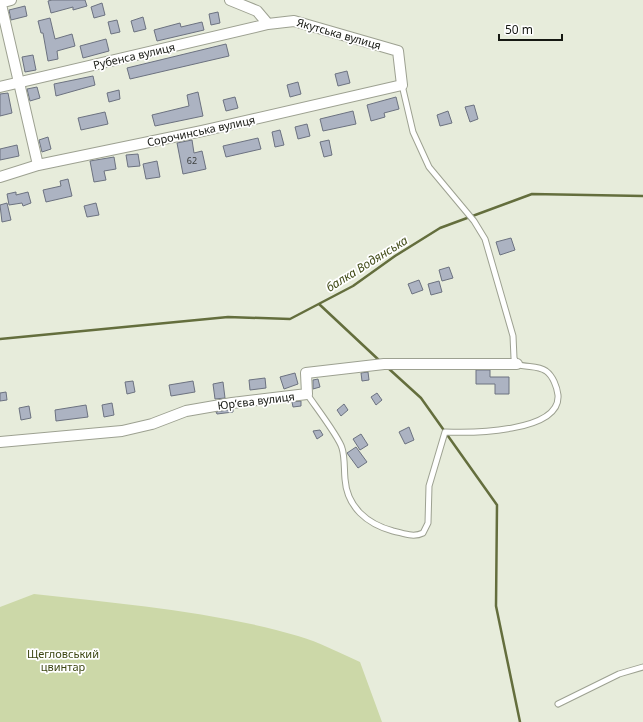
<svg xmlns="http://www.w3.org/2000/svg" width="643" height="722" font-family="'Noto Sans',sans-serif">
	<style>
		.green { fill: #ccd8a8 }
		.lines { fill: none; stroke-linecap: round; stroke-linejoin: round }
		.stream { stroke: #646e3d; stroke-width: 2.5 }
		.building { fill: #acb3c2; stroke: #6c7280 }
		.lane-casing { stroke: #9da191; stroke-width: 7 }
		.street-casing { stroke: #9da191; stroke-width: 12 }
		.lane { stroke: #fff; stroke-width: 5 }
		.street { stroke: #fff; stroke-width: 10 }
		.labels { text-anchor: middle; stroke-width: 3.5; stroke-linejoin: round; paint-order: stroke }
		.number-label { font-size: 9px; fill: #3c3f3e }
		.street-label { font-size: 11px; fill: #161812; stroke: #fff }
		.park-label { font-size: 11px; fill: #3c4612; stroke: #fff }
		.water-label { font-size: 12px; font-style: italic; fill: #434d1a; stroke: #fff }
	</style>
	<rect width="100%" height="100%" fill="#e7ecdb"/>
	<path class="green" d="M34 594C122 604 213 611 298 636 319 642 340 653 360 662L382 722H0V607Z"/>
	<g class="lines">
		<path class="stream" d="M319 304 381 362
			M0 339 228 317 290 319 353 286 395 256 440 228 532 194 643 196
			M388 368 421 398 497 505 496 606 520 722"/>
	</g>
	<path class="building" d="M52 0H85L87 6 73 10V7L51 13 48 1Z
		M102 3 105 15 94 18 91 7Z
		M25 6 27 16 11 20 9 10Z
		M218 12 220 23 211 25 209 14Z
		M143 17 146 29 134 32 131 21Z
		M50 18 55 39 72 34 75 46 57 51 58 59 48 61 43 33H41L38 21Z
		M117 20 120 32 111 34 108 22Z
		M202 22 204 30 157 41 154 30 180 23 181 27Z
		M106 39 109 51 83 58 80 46Z
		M226 44 229 56 130 79 127 68Z
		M33 55 36 70 25 72 22 57Z
		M347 71 350 83 338 86 335 74Z
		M93 76 95 85 56 96 54 84Z
		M298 82 301 94 290 97 287 85Z
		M37 87 40 98 30 101 27 89Z
		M119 90 120 99 109 102 107 93Z
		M198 92 203 116 155 126 152 115 189 106 187 95Z
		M8 93 12 113 0 116V94Z
		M235 97 238 108 226 111 223 100Z
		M396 97 399 109 384 113 385 117 371 121 367 105Z
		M474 105 478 119 470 122 465 107Z
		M353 111 356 124 323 131 320 119Z
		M448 111 452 123 440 126 437 115Z
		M105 112 108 124 81 130 78 118Z
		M307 124 310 136 298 139 295 127Z
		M280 130 284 145 275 147 272 132Z
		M48 137 51 149 42 152 39 140Z
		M258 138 261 149 226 157 223 146Z
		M192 140 194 153 202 151 206 169 183 174 177 143Z
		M329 140 332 155 324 157 320 142Z
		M17 145 19 156 0 160V149Z
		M138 154 140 166 128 167 126 155Z
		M114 157 116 169 104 171 106 180 94 182 90 161Z
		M157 161 160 177 146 179 143 164Z
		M68 179 72 196 46 202 43 190 61 186 60 181Z
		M16 192V195L28 192 31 203 23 206 22 203 9 205 7 194Z
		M7 203 11 220 2 222 0 205Z
		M96 203 99 215 87 217 84 206Z
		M511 238 515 250 500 255 496 242Z
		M449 267 453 278 442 281 439 270Z
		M419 280 423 290 412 294 408 284Z
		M439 281 442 292 431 295 428 284Z
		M476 370H490V377H509V394H495V384H476Z
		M368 372 369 380 362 381 361 373Z
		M295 373 298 384 284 389 280 377Z
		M265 378 266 388 250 390 249 380Z
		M318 379 320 387 313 389V380Z
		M133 381 135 392 127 394 125 382Z
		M193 381 195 392 171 396 169 385Z
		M223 382 225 398 215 399 213 384Z
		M6 392 7 400 0 401V393Z
		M377 393 382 400 376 405 371 397Z
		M301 401V406L293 407 292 402Z
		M112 403 114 415 104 417 102 405Z
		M344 404 348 410 341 416 337 410Z
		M86 405 88 417 56 421 55 410Z
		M29 406 31 418 21 420 19 408Z
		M233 409V412L217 414 216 412Z
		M409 427 414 440 405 444 399 432Z
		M320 430 323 435 317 439 313 431Z
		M361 434 368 445 360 450 353 439Z
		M356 447 367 462 358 468 347 453Z"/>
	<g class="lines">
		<g class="lane-casing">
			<path id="lane" d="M307 394C315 406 339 437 342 448 345 458 344 469 345 479 347 507 367 524 393 531 403 533 413 538 423 533L428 523 429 486 445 432C469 433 561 433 558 395 557 387 553 376 546 371 537 365 526 368 517 364L514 358 513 336 485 239 474 221 429 167 413 132 402 85
				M558 704 619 674 643 667"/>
		</g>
		<g class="street-casing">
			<path id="street" d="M0 0 38 165
				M0 3 11 0
				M0 87 268 24
				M0 177 38 165 202 131 402 85 398 51 294 21 268 24 257 11 230 0
				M0 442 122 431 152 424 186 411 232 403 307 394 306 373 384 364H517"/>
		</g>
		<use href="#lane" class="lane"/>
		<use href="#street" class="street"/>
	</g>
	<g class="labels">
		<g class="number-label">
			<text x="192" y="164">62</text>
		</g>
		<g class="street-label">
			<text transform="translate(339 34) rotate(16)" y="4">Якутська вулиця</text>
			<text transform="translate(134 56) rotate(-13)" y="4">Рубенса вулиця</text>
			<text transform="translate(201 131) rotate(-12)" y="4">Сорочинська вулиця</text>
			<text transform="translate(256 401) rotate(-7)" y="4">Юр’єва вулиця</text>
		</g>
		<g class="park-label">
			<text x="63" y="658">Щегловський<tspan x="63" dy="13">цвинтар</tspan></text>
		</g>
		<g class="water-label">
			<text transform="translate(367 264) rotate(-32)" y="4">балка Водянська</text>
		</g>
	</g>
	<path d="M499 34v6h63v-6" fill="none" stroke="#161812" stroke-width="2"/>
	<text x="505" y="34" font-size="12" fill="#161812" stroke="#ffffff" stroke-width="3" paint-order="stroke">50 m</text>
</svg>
